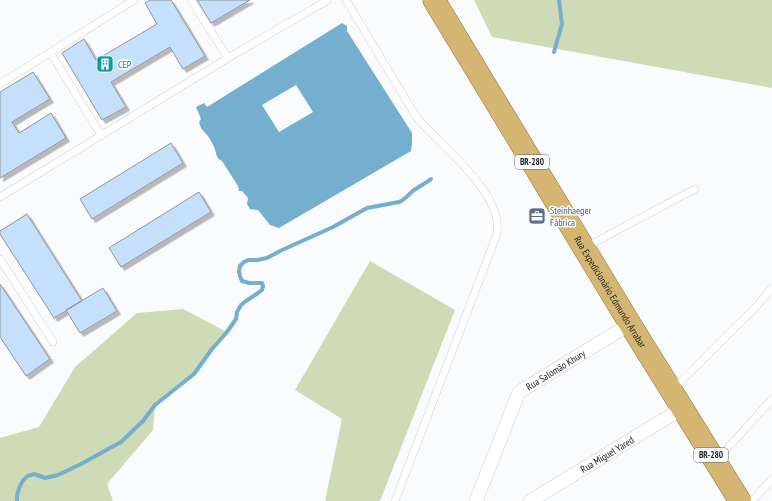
<svg xmlns="http://www.w3.org/2000/svg" width="772" height="501" font-family="'PT Sans Narrow',sans-serif">
	<style>
		.green { fill: #cfdbb6 }
		.water { fill: #75afcf; fill-rule: evenodd }
		.lines { fill: none; stroke-linecap: round; stroke-linejoin: round }
		.stream { stroke: #75afcf; stroke-width: 4 }
		.building { fill: #c6dffa; stroke: #939597; filter: url(#shadow) }
		.service-casing { stroke: #ced0d2; stroke-width: 8 }
		.minor-casing { stroke: #ced0d2; stroke-width: 14 }
		.trunk-casing { stroke: #90773f; stroke-width: 23 }
		.service { stroke: #fff; stroke-width: 7 }
		.minor { stroke: #fff; stroke-width: 13 }
		.trunk { stroke: #d4b672; stroke-width: 22 }
		.labels { text-anchor: middle; stroke-width: 3; stroke-linejoin: round; paint-order: stroke }
		.shield { fill: #f9fbfd; stroke: #636465; stroke-width: 1 }
		.shield-label { font-size: 9px; font-weight: bold; fill: #232324 }
		.culture-label { font-size: 10px; fill: #0d838f; stroke: #f9fbfd; text-anchor: start }
		.service-label { font-size: 10px; fill: #4e5e75; stroke: #f9fbfd; text-anchor: start }
		.street-label { font-size: 10px; fill: #232324; stroke: #f9fbfd }
	</style>
	<defs>
		<filter id="shadow"><feDropShadow dx="3.5" dy="3.5" stdDeviation="0" flood-color="#0004"/></filter>
	</defs>
	<rect width="100%" height="100%" fill="#f9fbfd"/>
	<path class="green" d="M474 0H772V88L492 37Z
		M370 261 455 310 380 501H325L342 419 295 390Z
		M183 309 227 332 212 349 194 374 155 405 153 430 107 484 113 501H0V438L39 427 75 367 137 313Z"/>
	<path class="water" d="M342 23 347 26V31L412 133V143L411 151 279 228 270 225 258 210 250 209 247 204 248 198 242 191H239L238 186 222 161C215 158 217 153 214 147 212 143 209 136 205 133 203 130 201 129 200 125 199 122 199 122 201 119L196 107 204 103 207 107ZM296 85 313 112 279 132 262 105Z"/>
	<g class="lines">
		<path class="stream" d="M554 52 562 24 559 0
			M17 501C16 494 21 480 28 476 30 475 32 475 34 474L45 478 58 475 81 464 121 442 143 421 155 405 194 374 212 349 227 332 236 319 237 312 241 305 246 301 258 293 262 290 263 286 262 283H249L242 281 240 276 239 271 240 266 244 262 248 260H257L267 258 280 251 333 227 367 208 399 202C405 200 409 194 414 190 420 186 426 183 431 179"/>
	</g>
	<path class="building" d="M150 0H171L205 56 183 69 170 47 111 82 126 107 102 120 62 53 84 39 96 60 157 24 145 3Z
		M197 0H250L211 23Z
		M33 72 50 99 12 122 19 133 51 113 66 138 0 178V92Z
		M171 143 183 163 92 219 80 199Z
		M199 192 211 212 121 267 109 248Z
		M27 214 82 301 54 318 0 234V231Z
		M0 284 50 359 26 376 0 337Z
		M103 288 117 311 80 333 66 310Z"/>
	<g class="lines">
		<g class="service-casing">
			<path id="service" d="M191 0 228 58
				M346 0 417 118C442 146 491 184 497 221 498 225 497 230 497 234L395 501
				M50 52 101 135
				M0 84 134 0
				M0 197 228 58 328 0
				M586 247 695 189
				M0 259 53 342
				M673 389 757 306 772 288
				M717 460 772 399
				M752 501 772 479"/>
		</g>
		<g class="minor-casing">
			<g id="minor">
				<path id="s1" d="M476 501 519 392 630 324"/>
				<path id="s2" d="M530 501 683 408"/>
			</g>
		</g>
		<g class="trunk-casing">
			<g id="trunk">
				<path id="s3" d="M434 0 630 324 740 501"/>
			</g>
		</g>
		<use href="#service" class="service"/>
		<use href="#minor" class="minor"/>
		<use href="#trunk" class="trunk"/>
	</g>
	<defs>
		<g id="building-square" transform="scale(0.9)"><rect x="-9" y="-9" width="18" height="18" rx="4" fill="#0f9aa8" stroke="#f9fbfd"/><path d="M-4-6H4V6H1V3H-1V6H-4ZM-2.5-4.3h1.7v1.8h-1.7ZM.8-4.3h1.7v1.8H.8ZM-2.5-1h1.7V.8h-1.7ZM.8-1h1.7V.8H.8Z" fill="#fff"/></g>
		<g id="office-square" transform="scale(0.9)"><rect x="-9" y="-9" width="18" height="18" rx="4" fill="#5c6f8a" stroke="#f9fbfd"/><path d="M-6-3h4V-5.5h4V-3h4V5H-6ZM-1-4.5V-3h2v-1.5ZM-6 0V1H6V0Z" fill="#fff"/></g>
	</defs>
	<g fill-rule="evenodd">
		<use href="#building-square" x="105" y="64"/>
		<use href="#office-square" x="537" y="216"/>
	</g>
	<g class="labels">
		<g class="shield">
			<rect x="515" y="155" width="34" height="14" rx="3"/>
			<rect x="694" y="448" width="34" height="14" rx="3"/>
		</g>
		<g class="shield-label">
			<text x="532" y="165">BR-280</text>
			<text x="711" y="458">BR-280</text>
		</g>
		<g class="culture-label">
			<text x="118" y="68">CEP</text>
		</g>
		<g class="service-label">
			<text x="550" y="214">Steinhaeger<tspan x="550" dy="12">Fábrica</tspan></text>
		</g>
		<g class="street-label">
			<text dy="4" stroke="none"><textPath href="#s3" startOffset="341">Rua Expedicionário Edmundo Arrabar</textPath></text>
			<text dy="4" stroke="none"><textPath href="#s1" startOffset="160">Rua Salomão Khury</textPath></text>
			<text dy="4" stroke="none"><textPath href="#s2" startOffset="90">Rua Miguel Yared</textPath></text>
		</g>
	</g>
</svg>
